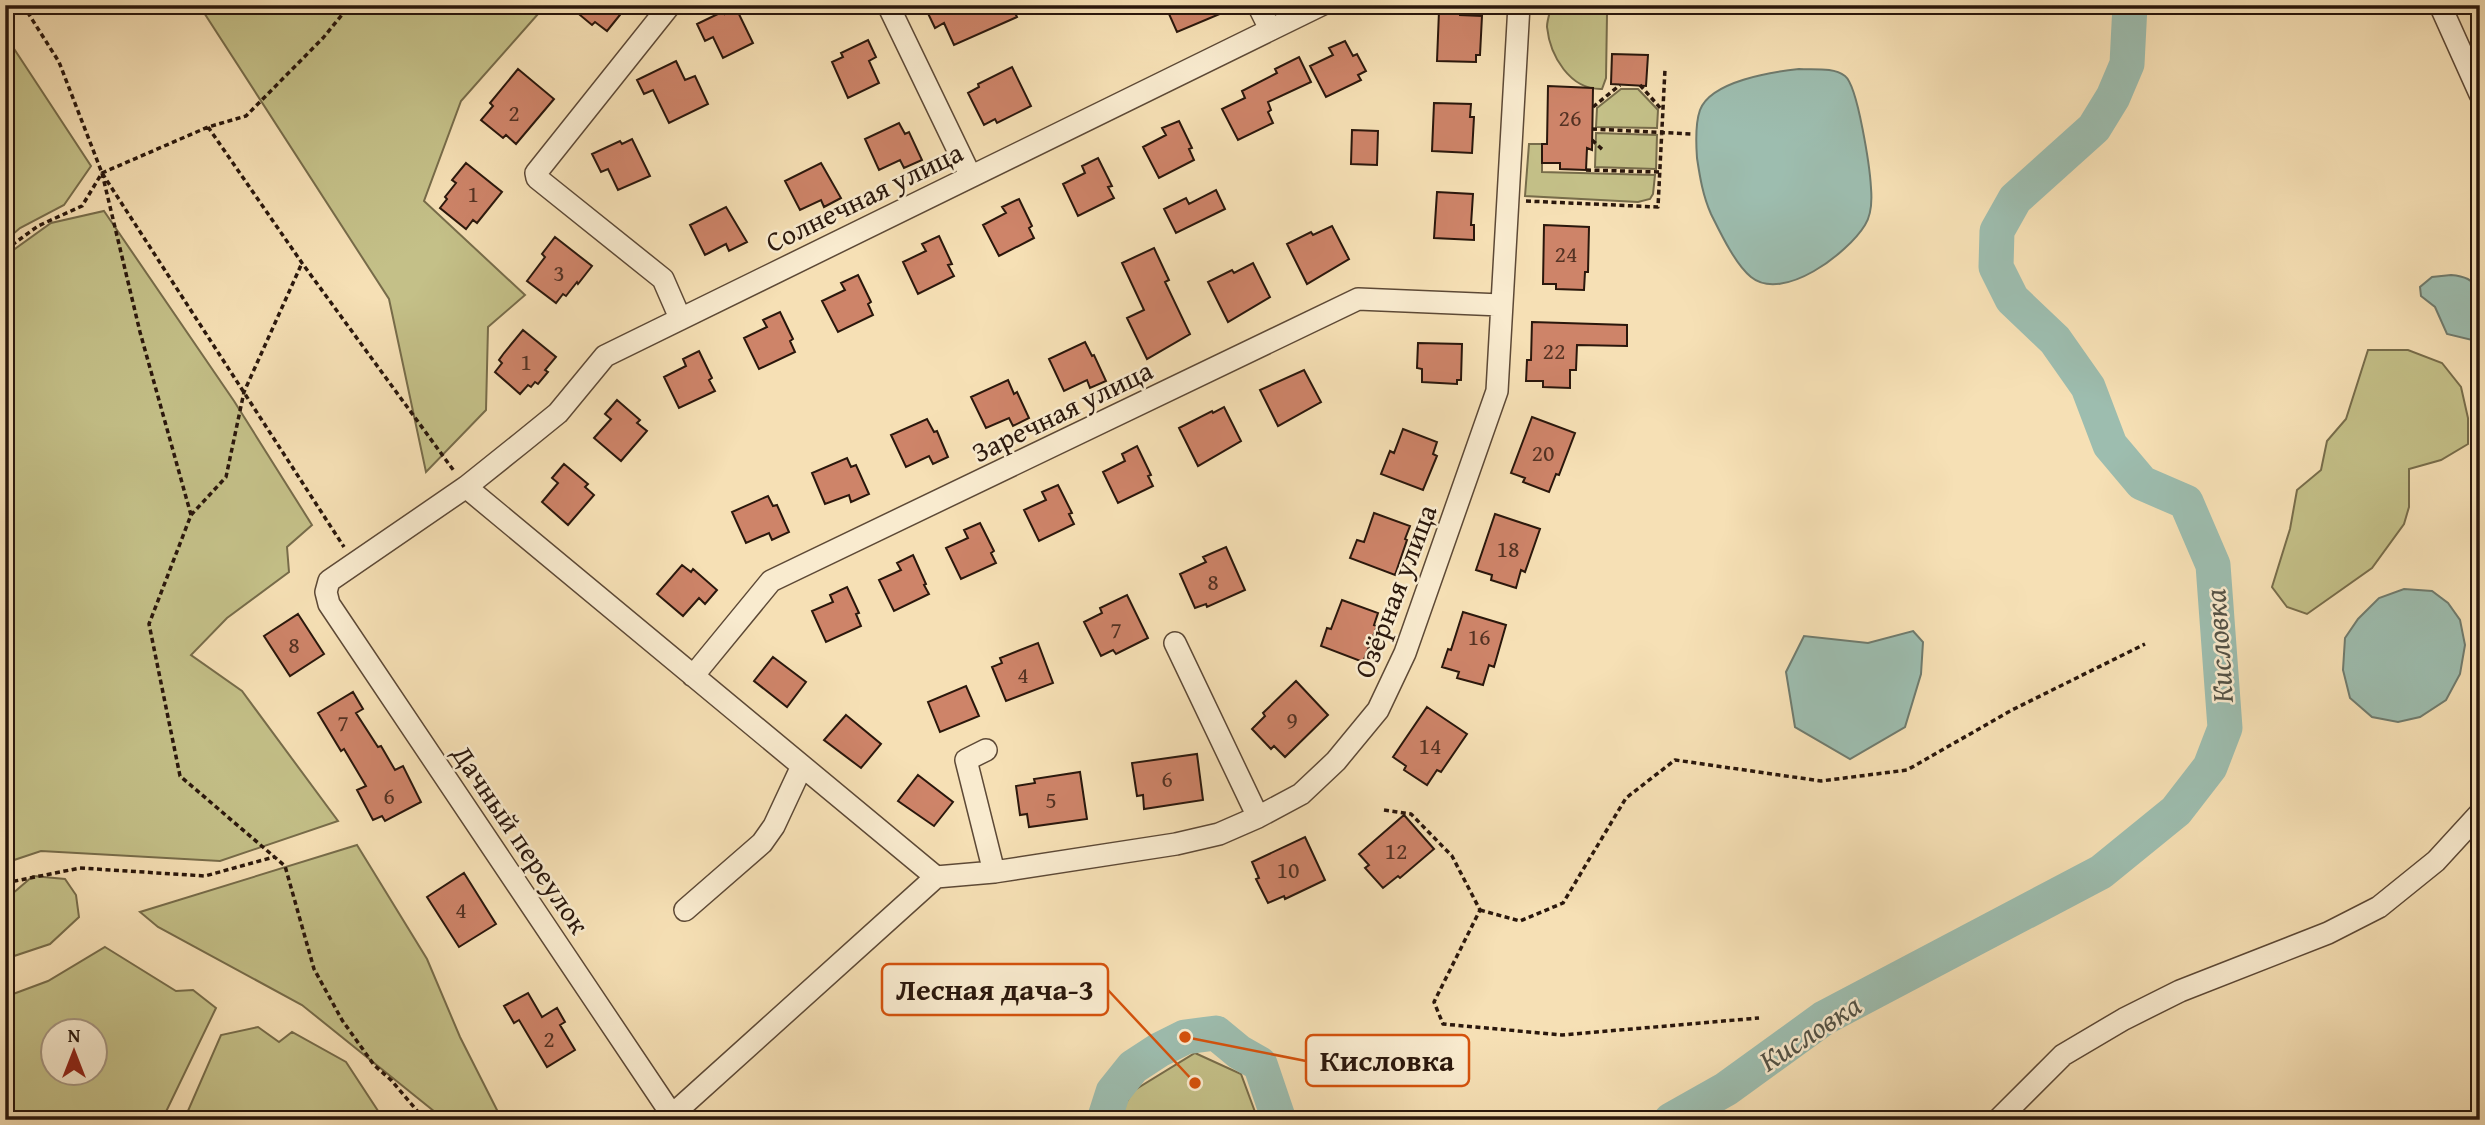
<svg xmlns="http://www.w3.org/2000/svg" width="2485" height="1125" font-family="'Gentium Book Plus',serif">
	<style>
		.green { fill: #c4c088; stroke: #776c4a; stroke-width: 2; fill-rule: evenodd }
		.water { fill: #9dbdaf; stroke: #6f7b6e; stroke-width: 2 }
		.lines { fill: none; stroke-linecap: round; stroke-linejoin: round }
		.river { stroke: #9dbdaf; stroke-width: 35 }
		.building { fill: #ce8469; stroke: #2a170c; stroke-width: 2 }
		.minor-casing { stroke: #5d4936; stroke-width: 24 }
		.path { stroke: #2a170c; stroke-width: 3.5; stroke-dasharray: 5 3.5; stroke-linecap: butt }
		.minor { stroke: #f9ebcf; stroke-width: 21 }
		.labels { text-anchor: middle; stroke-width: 5; stroke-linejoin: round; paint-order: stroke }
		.number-label { font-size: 24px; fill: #533223 }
		.street-label { font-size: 28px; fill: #2a170c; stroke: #f9ebcf }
		.water-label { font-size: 30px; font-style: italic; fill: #525145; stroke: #f9ebcf }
		.leader { fill: none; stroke: #d5520c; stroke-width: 2.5 }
		.callout-dot { fill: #d5520c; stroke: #f9ebcf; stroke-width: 2.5 }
		.callout { fill: #f9ebcf; stroke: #d5520c; stroke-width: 2.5 }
		.callout-label { font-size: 30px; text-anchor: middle; font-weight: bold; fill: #2a170c }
	</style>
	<rect width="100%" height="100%" fill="#f6e0b5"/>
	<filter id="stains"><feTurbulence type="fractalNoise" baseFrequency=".00286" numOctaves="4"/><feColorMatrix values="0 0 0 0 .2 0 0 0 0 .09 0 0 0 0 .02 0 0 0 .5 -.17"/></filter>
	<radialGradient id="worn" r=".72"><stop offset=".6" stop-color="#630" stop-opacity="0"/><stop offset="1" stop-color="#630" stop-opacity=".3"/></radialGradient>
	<path class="green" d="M199 5H546L461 101 424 201 525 295 488 327 486 410 426 472 389 299Z
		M1552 5H1603L1607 15 1606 78 1602 89C1570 90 1550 56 1547 27 1547 20 1550 12 1552 5Z
		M5 35 91 166 64 205 20 228 5 241Z
		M1621 89H1638L1658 110 1657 128 1596 127 1597 108Z
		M1596 133 1657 135 1656 169 1595 167Z
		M1529 144H1542V172L1655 175 1653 194 1650 199 1638 202 1525 196Z
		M104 211 234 401 312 525 287 547 289 572 227 618 191 655 242 691 338 821 220 861 41 851 5 863V256L51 223Z
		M2368 350H2408L2442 363 2461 387 2468 418V444L2441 460 2409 469V507L2404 524 2372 568 2307 614 2287 607 2272 587 2290 529 2297 490 2321 470 2327 441 2346 419Z
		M357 845 427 959 460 1037 498 1112V1120H445L302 1005 158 927 140 912Z
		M33 876 65 879 76 895 79 917 50 944 5 959V900Z
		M105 947 176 991 193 990 216 1008 162 1120H5V997L48 981ZM52 1030H94V1072H52Z
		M258 1027 279 1042 292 1032 346 1062 384 1120H184L221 1035Z
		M1195 1053 1241 1074 1258 1120H1116L1133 1091Z"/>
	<path class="water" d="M1799 69C1814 70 1833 67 1845 76 1858 86 1870 169 1871 188 1872 200 1872 214 1865 225 1848 253 1783 303 1751 277 1735 264 1720 232 1711 214 1703 196 1700 178 1697 158 1696 144 1695 124 1700 110 1711 81 1772 72 1799 69Z
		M2451 275C2464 276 2473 279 2480 292V336L2472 340 2447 334 2435 307 2421 296 2420 287 2432 277Z
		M2404 589 2432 591 2448 603 2460 620 2465 645 2460 674 2446 700 2420 717 2398 722 2372 717 2350 698 2343 670 2345 638 2358 619 2379 598Z
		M1913 631 1923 642 1921 674 1905 727 1850 759 1795 727 1786 672 1804 636 1868 643Z"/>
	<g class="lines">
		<path class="river" d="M1104 1120 1113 1092 1133 1067 1159 1050 1185 1037 1216 1033 1239 1052 1260 1064 1279 1120
			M1671 1120 1726 1089 1824 1018 2101 872 2176 811 2210 767 2225 728 2213 565 2186 502 2142 483 2110 445 2088 387 2055 340 2012 299 1996 267 1997 231 2015 199 2094 128 2113 97 2127 64 2130 5"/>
	</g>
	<path class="building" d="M568 5H628L607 31 595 22 592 25Z
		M924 5H1011L1017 17 954 45 944 23 935 28Z
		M1165 5H1241L1177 32Z
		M736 8 753 43 723 58 713 37 705 41 697 24 724 11 725 14Z
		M1439 11H1460V15L1482 16 1480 55H1476V62L1437 61Z
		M868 40 876 57 869 61 879 83 848 98 832 62 843 57 841 53Z
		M1345 41 1353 56 1357 54 1366 71 1358 75 1361 80 1326 97 1310 66 1333 55 1329 48Z
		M1612 54 1648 55 1646 86 1611 84Z
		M1299 57 1311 82 1268 102 1271 110 1268 112 1273 123 1238 140 1222 109 1245 98 1242 91 1277 73 1275 69Z
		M676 61 685 80 695 76 708 104 669 123 653 90 644 94 637 80Z
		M1012 67 1031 106 997 123 995 119 984 125 968 93 979 87 978 84Z
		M518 69 554 99 516 144 506 135 503 138 481 120 493 106 490 103Z
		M1548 86 1593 88 1592 150 1587 148 1586 170 1560 169V163H1542V144H1547Z
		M1434 103 1471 104 1470 117H1474L1472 153 1432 151Z
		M1179 121 1192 148 1189 149 1194 160 1159 178 1143 147 1166 135 1162 128Z
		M899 123 905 134 909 132 922 160 904 168 900 160 879 170 865 139Z
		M1352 130 1378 131 1377 165 1351 164Z
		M632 139 650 176 618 190 608 169 601 172 592 154 620 141 622 144Z
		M1098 158 1112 186 1108 187 1114 198 1078 216 1063 184 1085 173 1082 166Z
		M466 163 502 192 477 223 473 220 466 229 440 208 447 199 445 197 456 183 452 180Z
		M821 163 841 198 824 207 821 200 800 210 785 181Z
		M1216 190 1225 209 1176 233 1164 209 1186 198 1189 204Z
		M1437 192 1473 194 1471 225H1474V240L1434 238Z
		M1019 199 1032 226 1029 228 1034 238 999 256 983 225 1006 213 1002 207Z
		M726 207 747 242 729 251 726 244 705 255 690 225Z
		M1544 225 1589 227 1588 272H1585L1584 290 1556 289V284H1543Z
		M1332 226 1349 259 1307 284 1287 244 1311 232 1313 235Z
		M939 236 952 264 948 265 954 276 918 294 903 262 926 251 922 244Z
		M555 237 592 266 578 284 577 282 566 296 563 294 556 303 527 281 545 257 542 254Z
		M1154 248 1169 280 1165 282 1190 334 1147 359 1127 318 1144 310 1122 263Z
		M1253 263 1270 297 1228 322 1208 282 1232 270 1234 273Z
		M858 275 871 302 868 304 873 315 838 332 822 301 845 290 841 283Z
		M780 312 793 339 790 341 795 352 759 369 744 338 767 327 763 320Z
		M1532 322 1627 325V346L1577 345 1576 370H1570V388L1543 387V381H1526L1527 360H1531Z
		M523 330 556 357 545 370 548 372 538 384 535 382 531 387 528 385 520 394 495 372 502 363 499 360 504 353Z
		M1085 342 1092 356 1094 355 1106 381 1090 388 1087 380 1064 391 1049 359Z
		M1418 343 1462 344 1461 380H1457V384L1422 382V369L1417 368Z
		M699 351 712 378 709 380 715 391 679 408 664 377 686 366 683 359Z
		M1304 370 1321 402 1278 426 1260 390Z
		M1008 380 1014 394 1017 392 1029 418 1013 426 1009 418 986 428 971 397Z
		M617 400 640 420 637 423 647 431 621 461 594 438 611 419 605 414Z
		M1224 407 1241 441 1198 466 1179 428 1212 411 1213 413Z
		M1532 417 1575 433 1559 475 1556 474 1549 492 1523 482 1525 478 1511 473Z
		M927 419 934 432 937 431 948 457 933 464 929 456 906 467 891 435Z
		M1403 429 1437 442 1433 454 1437 456 1423 490 1381 474 1390 451 1394 453Z
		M1137 446 1151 475 1148 476 1153 486 1118 503 1103 472 1125 461 1122 454Z
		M847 458 851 467 856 465 869 494 851 502 849 495 825 504 812 473Z
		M564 464 588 484 585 487 594 495 568 525 542 502 558 483 552 478Z
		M1058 485 1072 513 1069 514 1074 524 1039 541 1024 510 1046 500 1042 492Z
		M768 496 773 506 777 505 789 532 772 540 769 533 746 543 732 512Z
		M1374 513 1410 526 1405 539 1407 540 1395 575 1350 558 1357 540 1364 542Z
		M1495 514 1540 529 1525 572 1521 570 1516 588 1491 580 1492 575 1476 570Z
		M980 523 994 551 991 553 996 563 961 579 946 548 968 538 964 530Z
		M1226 547 1245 590 1207 607 1206 604 1195 608 1180 574 1206 562 1203 557Z
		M913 555 926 584 924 585 929 594 894 611 879 580 901 570 897 563Z
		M682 565 691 572 693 569 717 590 705 604 699 598 683 616 657 594Z
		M847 587 859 613 856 614 861 626 826 642 812 611 833 602 830 595Z
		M1127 595 1148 638 1116 654 1113 650 1101 656 1084 622 1102 613 1100 608Z
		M1342 600 1378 613 1374 625 1377 626 1363 662 1321 646 1327 628 1331 629Z
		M1463 612 1506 625 1494 667 1489 665 1483 685 1457 678 1459 672 1442 667 1448 649 1451 650Z
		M298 614 324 654 290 676 264 636Z
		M1038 643 1053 683 1006 701 992 667 1002 663 1000 658Z
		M773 657 806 682 787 707 754 681Z
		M1296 681 1328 715 1285 757 1274 746 1271 749 1252 729 1265 716 1263 713Z
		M966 686 979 716 940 732 928 702Z
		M353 692 363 709 356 713 378 747 381 746 395 770 403 766 421 802 385 821 382 816 373 820 357 790 366 786 344 749 341 751 318 713Z
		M1427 707 1467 734 1441 772 1437 770 1427 785 1404 770 1406 766 1393 757Z
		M846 715 881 744 861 768 824 740Z
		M1197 754 1203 800 1144 809 1143 795 1137 796 1132 763Z
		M1080 772 1087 819 1029 827 1027 814 1020 815 1016 786 1035 783 1034 779Z
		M918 775 953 802 934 826 898 801Z
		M1404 815 1434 849 1400 878 1398 876 1383 888 1365 868 1369 865 1359 854Z
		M1305 837 1325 880 1285 899 1284 896 1268 903 1256 879 1259 878 1252 862Z
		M464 873 496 924 459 947 427 897Z
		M528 993 542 1017 557 1008 565 1022 560 1025 575 1050 547 1067 519 1020 514 1023 504 1006Z"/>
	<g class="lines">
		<g class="minor-casing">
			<path id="minor" d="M670 5 536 173 537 178 663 279 680 318
				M888 5 970 175
				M1258 5 1270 29
				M2440 5 2480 94
				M466 487 936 877
				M1175 643 1258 817
				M693 676 771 581 1358 299 1501 305
				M986 750 966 760 994 872
				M936 877 672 1115 329 604 326 592 329 581 466 487 521 443 558 413 605 356 1321 5
				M936 877 994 872 1176 844 1219 834 1258 817 1301 794 1336 761 1378 710 1405 653 1497 391 1519 5
				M685 910 762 843 774 826 802 766
				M1998 1120 2063 1055 2124 1019 2180 991 2328 933 2379 907 2436 861 2480 813"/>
		</g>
		<path class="path" d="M23 5 59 62 102 173 344 547
			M1640 85 1662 110
			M1593 107 1620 85
			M208 127 302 263 454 471
			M1592 129 1692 134
			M1592 140 1604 151
			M1586 170 1659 172
			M102 173 140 332 191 515 149 624 180 776 285 866 314 969 342 1020 374 1065 391 1080 425 1120
			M1526 201 1658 207 1665 69
			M5 250 38 226 82 206 102 173 208 127 246 116 323 38 350 5
			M191 515 226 477 244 392 302 263
			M1384 810 1411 814 1452 856 1480 910 1434 1002 1443 1024 1562 1035 1759 1018
			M5 883 80 868 205 876 274 857
			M1480 910 1520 921 1563 903 1626 798 1675 760 1821 781 1907 770 2012 710 2145 644"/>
		<use href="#minor" class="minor"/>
	</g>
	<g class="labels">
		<g class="number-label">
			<text x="514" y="121">2</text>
			<text x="1570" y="126">26</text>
			<text x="473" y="202">1</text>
			<text x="1566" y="262">24</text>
			<text x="559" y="281">3</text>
			<text x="1554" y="359">22</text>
			<text x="526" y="370">1</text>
			<text x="1543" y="461">20</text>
			<text x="1508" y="557">18</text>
			<text x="1213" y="590">8</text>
			<text x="1116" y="638">7</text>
			<text x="1479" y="645">16</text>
			<text x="294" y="653">8</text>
			<text x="1023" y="683">4</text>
			<text x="1292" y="728">9</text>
			<text x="343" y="731">7</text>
			<text x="1430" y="754">14</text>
			<text x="1167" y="787">6</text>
			<text x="389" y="804">6</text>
			<text x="1051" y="808">5</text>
			<text x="1396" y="859">12</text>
			<text x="1288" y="878">10</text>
			<text x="461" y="918">4</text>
			<text x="549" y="1047">2</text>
		</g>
		<g class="street-label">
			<text transform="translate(864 197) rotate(-26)" y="10">Солнечная улица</text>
			<text transform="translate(1062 411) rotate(-26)" y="10">Заречная улица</text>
			<text transform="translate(1395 591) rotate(-69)" y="10">Озёрная улица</text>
			<text transform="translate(521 839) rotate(56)" y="10">Дачный переулок</text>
		</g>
		<g class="water-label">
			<text transform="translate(2219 646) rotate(-94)" y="10">Кисловка</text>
			<text transform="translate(1810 1033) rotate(-33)" y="10">Кисловка</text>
		</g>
	</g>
	<path class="leader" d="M1195 1083L1108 990M1185 1037L1306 1061"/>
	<g class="callout-dot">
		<circle cx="1195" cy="1083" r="7"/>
		<circle cx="1185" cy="1037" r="7"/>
	</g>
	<g class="callout">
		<rect x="882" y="964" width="226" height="51" rx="7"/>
		<rect x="1306" y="1035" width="163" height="51" rx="7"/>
	</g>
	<g class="callout-label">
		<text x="995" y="1000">Лесная дача-3</text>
		<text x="1387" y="1071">Кисловка</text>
	</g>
	<rect width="2485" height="1125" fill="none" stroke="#f6e0b5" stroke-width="28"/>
	<rect x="7" y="7" width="2471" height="1111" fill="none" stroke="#2a170c" stroke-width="3.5"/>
	<rect x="14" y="14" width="2457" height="1097" fill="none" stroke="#2a170c" stroke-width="2"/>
	<g transform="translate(74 1052)"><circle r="33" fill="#f9ebcf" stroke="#a69681" stroke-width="2"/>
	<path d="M0-5L12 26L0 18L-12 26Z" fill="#8f2418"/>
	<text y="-10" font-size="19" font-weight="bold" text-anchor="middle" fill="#2a170c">N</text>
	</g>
	<rect width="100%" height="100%" filter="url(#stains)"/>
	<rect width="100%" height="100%" fill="url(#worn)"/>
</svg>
